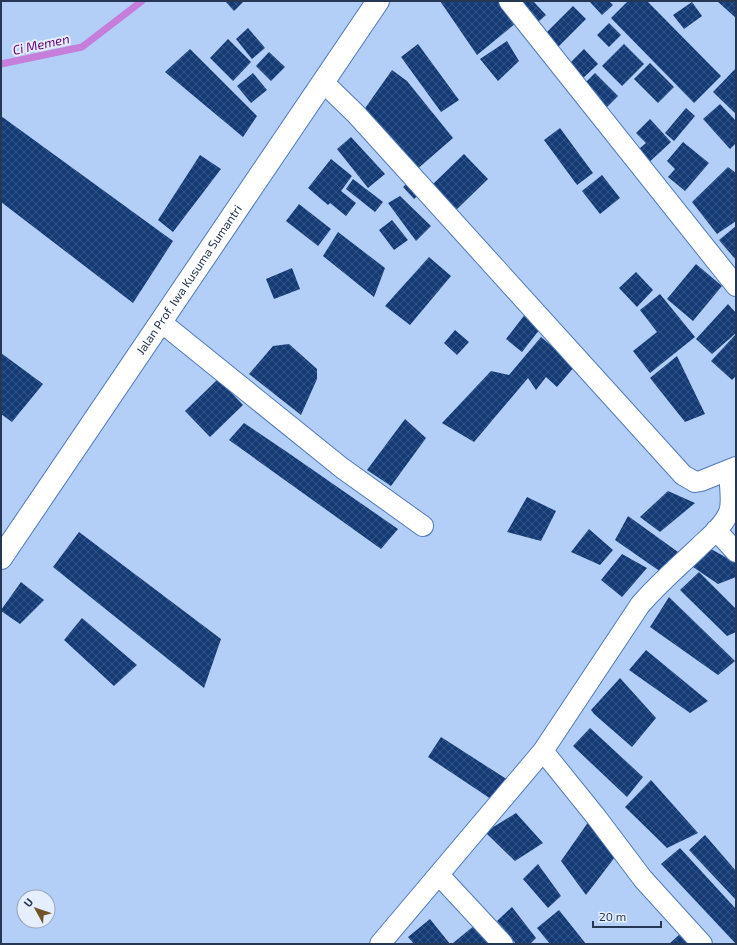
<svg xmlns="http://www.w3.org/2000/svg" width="737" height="945" font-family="'Exo 2',sans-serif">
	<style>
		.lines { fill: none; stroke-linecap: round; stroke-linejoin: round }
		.stream { stroke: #c57eda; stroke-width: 7 }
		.building { fill: url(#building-cross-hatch) }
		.minor-casing { stroke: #507ab9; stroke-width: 22 }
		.secondary-casing { stroke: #507ab9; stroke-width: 24 }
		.minor { stroke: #fff; stroke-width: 20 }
		.secondary { stroke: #fff; stroke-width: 22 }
		.labels { text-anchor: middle; stroke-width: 4; stroke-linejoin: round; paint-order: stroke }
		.street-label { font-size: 12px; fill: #253753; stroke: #e5eefc }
		.water-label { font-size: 13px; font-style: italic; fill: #67027c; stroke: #e5eefc }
	</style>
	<defs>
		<pattern id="building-cross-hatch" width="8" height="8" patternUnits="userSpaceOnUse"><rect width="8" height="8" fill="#143b75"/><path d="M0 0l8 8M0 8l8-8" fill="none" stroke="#365686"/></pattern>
	</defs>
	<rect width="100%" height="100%" fill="#b3cff8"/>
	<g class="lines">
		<path class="stream" d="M1 64 82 47 142 1"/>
	</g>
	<path class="building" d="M225 1H244L234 11Z
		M440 1H501L516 23 477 55Z
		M515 1H533L546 15 536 24Z
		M589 1H609L613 5 602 15Z
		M628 1H647L721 76 694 103 611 18Z
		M717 1H736V18Z
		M692 2 702 16 684 29 673 15Z
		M573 6 586 19 555 50 542 37Z
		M609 23 621 35 609 47 597 35Z
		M248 28 265 48 252 59 236 39Z
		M228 39 251 62 233 81 210 58Z
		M507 41 519 61 498 81 480 59Z
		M418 44 459 100 441 112 401 57Z
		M624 44 644 64 622 86 602 66Z
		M190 49 257 116 243 137 165 72Z
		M584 49 598 64 580 81 566 67Z
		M269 52 285 67 271 81 256 66Z
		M650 63 674 87 658 103 634 79Z
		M736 68V112L735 113 713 92Z
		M392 70 407 81 453 138 415 171 361 114Z
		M253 73 267 90 251 103 237 86Z
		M595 73 618 96 603 111 580 88Z
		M720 104 736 121V143L730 149 703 119Z
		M686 108 695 116 674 141 665 133Z
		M1 116 173 241 133 303 1 202Z
		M650 119 671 142 645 166 633 154 646 143 636 133Z
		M560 128 593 173 577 185 544 140Z
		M351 137 385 174 368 188 337 149Z
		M683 142 709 163 685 191 668 177 675 169 667 161Z
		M464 154 488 179 455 211 431 186Z
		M200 155 221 169 173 232 158 220Z
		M331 159 352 176 341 191 356 203 346 216 330 203 328 205 308 188Z
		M728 167 736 173V221L717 234 692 202Z
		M602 175 620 198 600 214 582 191Z
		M353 179 383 202 375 212 346 189Z
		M412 179 423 191 414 199 403 187Z
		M400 196 431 226 416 241 388 203Z
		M299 204 331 229 318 246 286 221Z
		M392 220 408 240 394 250 379 230Z
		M736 226V260L719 240Z
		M338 232 385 268 374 297 323 256Z
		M429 257 451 276 410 325 385 306Z
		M696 264 722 286 693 321 667 299Z
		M292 268 300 289 274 299 266 279Z
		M636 272 653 290 637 307 619 288Z
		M660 294 695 337 650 373 633 351 657 332 640 310Z
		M728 304 736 313V333L712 354 696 339Z
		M526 313 540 329 522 352 506 339Z
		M455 330 469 342 457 355 444 343Z
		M736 334V376L732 380 711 361Z
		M541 337 575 366 557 387 546 377 536 390 528 378 474 442 442 423 491 371 509 375Z
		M289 344 317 369V379L301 415 249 374 273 346Z
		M1 353 43 384 12 422 1 414Z
		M677 356 705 414 685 422 650 378Z
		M218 379 243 405 210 437 185 411Z
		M405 419 426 438 391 486 367 470Z
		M244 423 287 452 398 529 381 549 229 440Z
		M668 491 695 503 660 532 640 517Z
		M527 497 556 511 541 541 507 532Z
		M628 516 678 552 661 572 615 540Z
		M589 529 613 550 600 565 571 552Z
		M79 532 221 639 204 688 53 567Z
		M711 549 736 563V577L718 584 693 567Z
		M622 554 647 568 622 597 601 580Z
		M699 572 736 609V632L727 636 680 590Z
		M21 582 44 600 20 624 1 611V610Z
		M669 597 735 661 718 675 650 627Z
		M82 618 137 665 114 686 64 640Z
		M646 650 708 701 690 713 629 670Z
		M620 678 656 718 632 747 594 714 591 710Z
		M590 728 643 777 627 797 573 746Z
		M441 737 508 780 494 801 428 757Z
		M651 780 698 833 667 848 625 807Z
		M516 813 543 843 515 861 485 832Z
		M589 821 615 857 586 895 561 861Z
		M705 835 736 871V900L689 850Z
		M680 848 736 909V944L661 864Z
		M538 864 561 896 548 908 523 879Z
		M512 907 536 938 530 944H516L497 921Z
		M559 910 586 944H550L537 928Z
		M430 919 450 944H414L408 937Z
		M475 925 490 944H454L453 943Z
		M680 934 689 944H669Z"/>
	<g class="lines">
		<g class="minor-casing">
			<path id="minor" d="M509 1 736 286
				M323 82 356 114 683 475 695 482 701 481 736 467
				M161 322 342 468 423 526
				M716 530 736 552
				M543 751 597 818 643 879 702 944
				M439 875 503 944
				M380 944 543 751 640 605C658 584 679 566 699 547 709 537 724 526 729 512 733 502 729 481 729 470"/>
		</g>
		<g class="secondary-casing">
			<g id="secondary">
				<path id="s1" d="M1 558 378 1"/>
			</g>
		</g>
		<use href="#minor" class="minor"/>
		<use href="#secondary" class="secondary"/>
	</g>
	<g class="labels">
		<g class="street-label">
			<text dy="4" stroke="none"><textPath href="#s1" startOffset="336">Jalan Prof. Iwa Kusuma Sumantri</textPath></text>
		</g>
		<g class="water-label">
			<text transform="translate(41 44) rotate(-12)" y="5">Ci Memen</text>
		</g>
	</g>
	<rect width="737" height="945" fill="none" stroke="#253753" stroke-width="4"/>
	<g transform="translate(36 909) rotate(310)"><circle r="19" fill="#e5eefc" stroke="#98a5b8"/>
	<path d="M0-3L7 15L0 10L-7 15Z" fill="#6f5427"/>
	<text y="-6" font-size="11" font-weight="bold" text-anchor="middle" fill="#253753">U</text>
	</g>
	<path d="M593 921v6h68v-6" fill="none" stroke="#253753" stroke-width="2"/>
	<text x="599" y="921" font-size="12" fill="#253753" stroke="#e5eefc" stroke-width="3" paint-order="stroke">20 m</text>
</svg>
